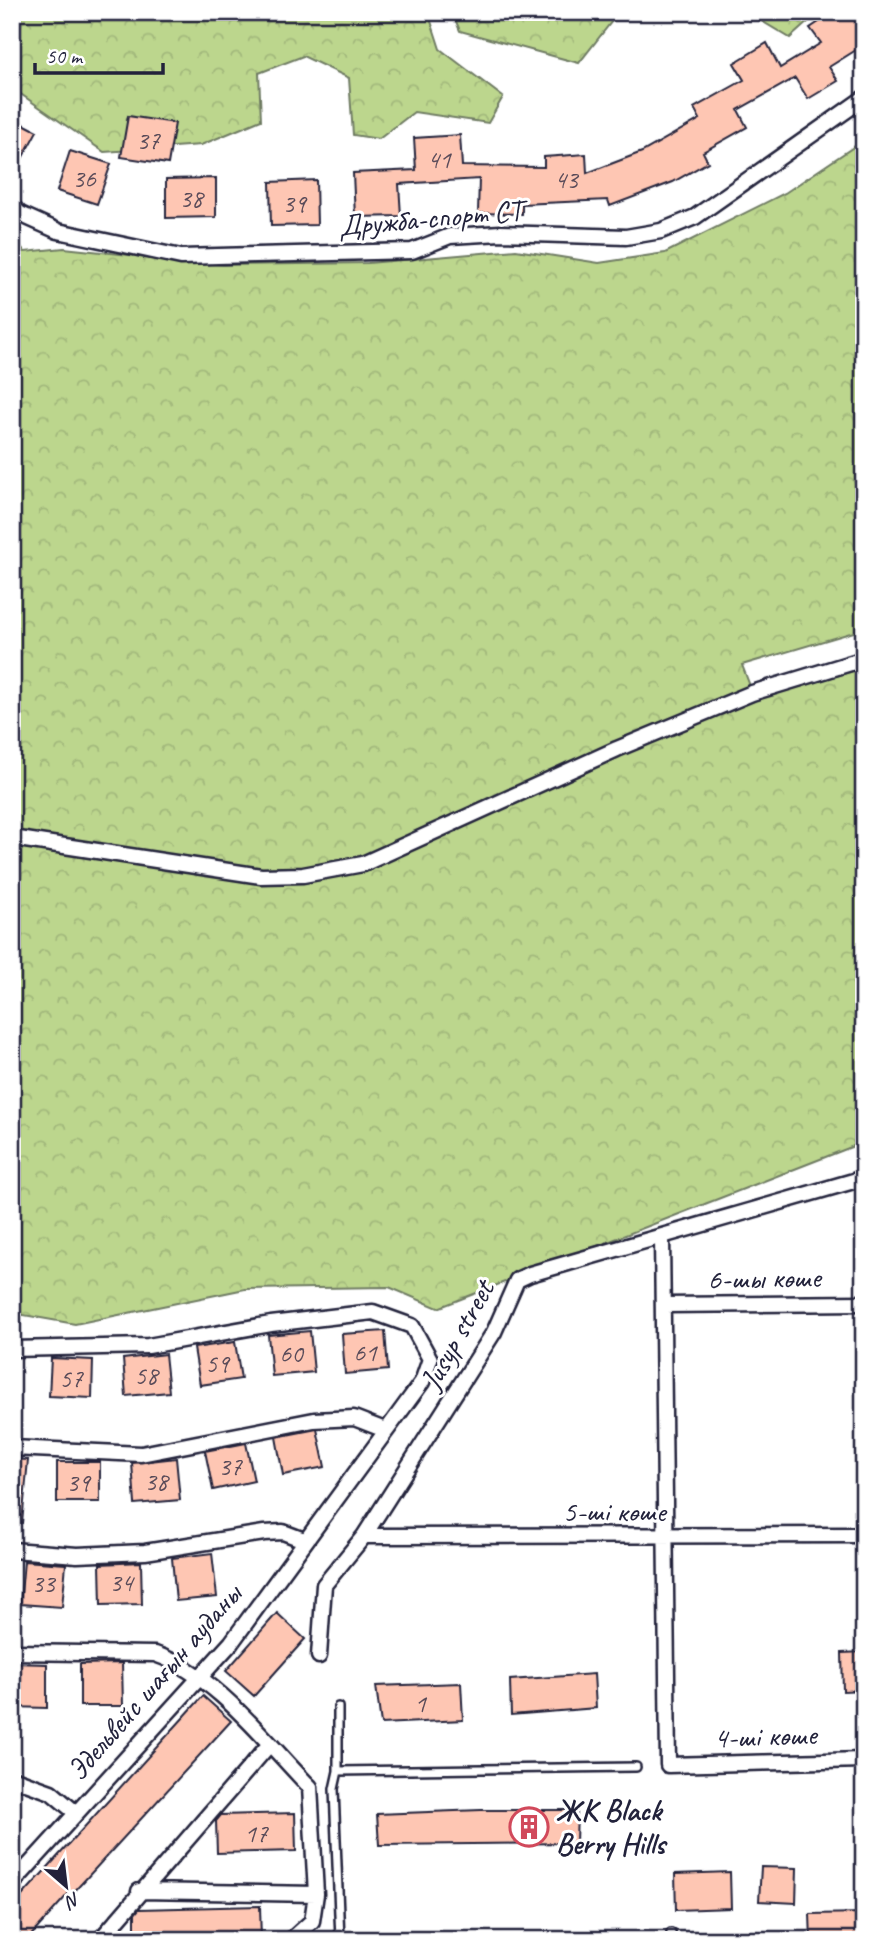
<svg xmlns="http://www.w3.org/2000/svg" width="876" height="1952" font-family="Caveat,sans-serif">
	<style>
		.forest { fill: url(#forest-crowns); stroke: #6f7c64; stroke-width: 2 }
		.building { fill: #fec6b3; stroke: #22223b; stroke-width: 2 }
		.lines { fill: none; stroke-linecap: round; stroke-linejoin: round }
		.service-casing { stroke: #22223b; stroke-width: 12 }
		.minor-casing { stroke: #22223b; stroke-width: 19 }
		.service { stroke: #fff; stroke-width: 7 }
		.minor { stroke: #fff; stroke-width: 14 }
		.labels { text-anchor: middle; stroke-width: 6; stroke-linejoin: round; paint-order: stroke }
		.number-label { font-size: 26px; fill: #594b59 }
		.street-label { font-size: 30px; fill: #22223b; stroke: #fff }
		.poi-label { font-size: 30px; font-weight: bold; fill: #22223b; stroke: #fff; text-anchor: start }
	</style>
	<defs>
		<pattern id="forest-crowns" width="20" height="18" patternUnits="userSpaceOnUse" patternTransform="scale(1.75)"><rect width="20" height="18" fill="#bcd68d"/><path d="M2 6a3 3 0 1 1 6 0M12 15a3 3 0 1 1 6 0" fill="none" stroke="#a1b77b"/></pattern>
	</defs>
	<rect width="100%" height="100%" fill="#fff"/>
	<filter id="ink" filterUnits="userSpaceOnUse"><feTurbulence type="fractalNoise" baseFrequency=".0143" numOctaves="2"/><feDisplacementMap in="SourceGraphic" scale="14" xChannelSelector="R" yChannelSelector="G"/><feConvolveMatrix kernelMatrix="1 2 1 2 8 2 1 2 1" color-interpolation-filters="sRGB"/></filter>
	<g filter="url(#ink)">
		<path class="forest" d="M12 12H428L440 49 503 97 488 123 414 112 379 139 353 135 349 78 303 56 259 73 261 120 201 145 104 152 12 88Z
			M452 12H619L579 63 460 31Z
			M731 12H819L790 38 758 19Z
			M864 140V629L742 665 755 699 864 668V1142L438 1308 389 1287 245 1289 75 1324 12 1313V235L25 252 64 248 223 265 368 263 516 250 599 263 665 253 785 193Z"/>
		<path class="building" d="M834 12H864V45L829 67 838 81 808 99 795 78 738 110 747 127 703 152 708 162 673 182 610 206 608 200 522 204V214L478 213 479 179 399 184 401 216 355 217 353 173 416 170 414 138 460 135 462 166 544 167V157L586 154 587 173 642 152 700 119 694 108 744 80 734 63 767 43 780 68 821 43 810 28Z
			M128 116 175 123 168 164 121 157Z
			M12 118 37 131 12 177Z
			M70 151 111 164 97 204 57 191Z
			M216 178V217L166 218V179Z
			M316 180 317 225 271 226 270 182Z
			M310 1331 314 1372 272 1376 268 1335Z
			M385 1331 388 1370 345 1374 342 1334Z
			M235 1342 241 1379 200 1385 194 1348Z
			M165 1354 169 1392 126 1396 123 1359Z
			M51 1358 93 1360 92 1398 49 1396Z
			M317 1429 325 1467 283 1475 276 1437Z
			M246 1443 254 1481 213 1490 205 1451Z
			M176 1458 180 1500 135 1504 132 1463Z
			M12 1459 28 1460 22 1523H12Z
			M57 1462H100V1502H57Z
			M212 1553 217 1597 176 1601 172 1558Z
			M24 1561 66 1564 62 1607 20 1604Z
			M141 1562 142 1604 101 1605 100 1564Z
			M277 1613 305 1639 254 1696 226 1671Z
			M864 1652V1690L843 1691 842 1653Z
			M12 1663 47 1664V1708L12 1707Z
			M122 1663 123 1706H80V1664Z
			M594 1674 596 1708 511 1715 510 1680Z
			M461 1683 463 1720 381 1724 376 1686Z
			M203 1696 231 1721 71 1895 69 1893 27 1940H12V1907Z
			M481 1810H577L576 1843 379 1845 377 1814Z
			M295 1813 296 1851 217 1853 216 1821 221 1815Z
			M761 1867 797 1868 796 1903 759 1901Z
			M730 1872 731 1908 676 1910 675 1874Z
			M260 1906 261 1940H135V1914L139 1909Z
			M864 1913V1940H811L810 1914Z"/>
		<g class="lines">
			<g class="service-casing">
				<path id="service" d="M338 1707V1771L334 1789 340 1940
					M338 1771 636 1767
					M671 1933 672 1940"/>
			</g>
			<g class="minor-casing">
				<path id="minor" d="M12 206 20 214 58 231 181 257 412 251 450 236 501 233 626 237 661 231 695 217 864 98
					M12 838 261 876 303 875 363 864 617 749 752 693 864 659
					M662 1236 668 1765 864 1760
					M664 1305 864 1303
					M12 1349 148 1346 271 1324 373 1312 412 1326 430 1359 422 1382 231 1643 12 1884
					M12 1448 141 1454 314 1420 354 1418 385 1430
					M364 1536 864 1535
					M12 1550 77 1555 145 1552 264 1533 283 1532 304 1540
					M12 1652 155 1654C215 1674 266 1742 310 1787L316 1894 312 1921 291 1940
					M319 1656 324 1585 364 1536 494 1332 517 1280 530 1274 864 1178
					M12 1778 51 1792 76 1813
					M139 1891 316 1894
					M100 1940 269 1745"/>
			</g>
			<use href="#service" class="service"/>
			<use href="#minor" class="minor"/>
		</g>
	</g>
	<defs>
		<g id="building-ring" transform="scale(2.0125)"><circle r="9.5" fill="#fff" stroke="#d1495b" stroke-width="1.5"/><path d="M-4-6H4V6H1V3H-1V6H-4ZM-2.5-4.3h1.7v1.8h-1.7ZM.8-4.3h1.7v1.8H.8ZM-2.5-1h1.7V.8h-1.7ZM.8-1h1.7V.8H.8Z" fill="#d1495b"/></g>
	</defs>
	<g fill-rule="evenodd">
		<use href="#building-ring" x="529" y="1827"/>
	</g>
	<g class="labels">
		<g class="number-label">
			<text x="148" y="149">37</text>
			<text x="439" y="168">41</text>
			<text x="84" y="187">36</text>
			<text x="566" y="188">43</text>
			<text x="191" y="207">38</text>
			<text x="294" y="212">39</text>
			<text x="365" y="1361">61</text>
			<text x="291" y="1362">60</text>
			<text x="217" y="1372">59</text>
			<text x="146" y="1384">58</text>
			<text x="71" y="1387">57</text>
			<text x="230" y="1475">37</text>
			<text x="156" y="1490">38</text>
			<text x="78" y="1491">39</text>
			<text x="121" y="1591">34</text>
			<text x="43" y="1592">33</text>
			<text x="420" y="1712">1</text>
			<text x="256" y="1842">17</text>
		</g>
		<g class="street-label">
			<text transform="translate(430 218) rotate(-5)" y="10">Дружба-спорт СТ</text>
			<text transform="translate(764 1278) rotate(-1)" y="10">6-шы көше</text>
			<text transform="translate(457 1335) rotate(-61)" y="10">Jusyp street</text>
			<text x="614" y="1521">5-ші көше</text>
			<text transform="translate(154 1682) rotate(-49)" y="10">Эдельвейс шағын ауданы</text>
			<text transform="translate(765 1736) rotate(-2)" y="10">4-ші көше</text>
		</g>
		<g class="poi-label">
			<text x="556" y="1820">ЖК Black<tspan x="556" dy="34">Berry Hills</tspan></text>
		</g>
	</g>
	<rect width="876" height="1952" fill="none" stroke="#fff" stroke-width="42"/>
	<rect x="21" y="21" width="834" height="1910" fill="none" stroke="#22223b" stroke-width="2.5" filter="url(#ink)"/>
	<g transform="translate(66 1886) rotate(152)" stroke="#ffffff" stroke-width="5" paint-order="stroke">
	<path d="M0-5L12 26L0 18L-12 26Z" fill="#22223b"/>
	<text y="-10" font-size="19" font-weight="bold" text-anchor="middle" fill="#22223b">N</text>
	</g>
	<path d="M35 63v10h128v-10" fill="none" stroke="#22223b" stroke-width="3.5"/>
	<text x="46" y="63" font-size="21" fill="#22223b" stroke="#ffffff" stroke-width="5" paint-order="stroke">50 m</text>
</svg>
